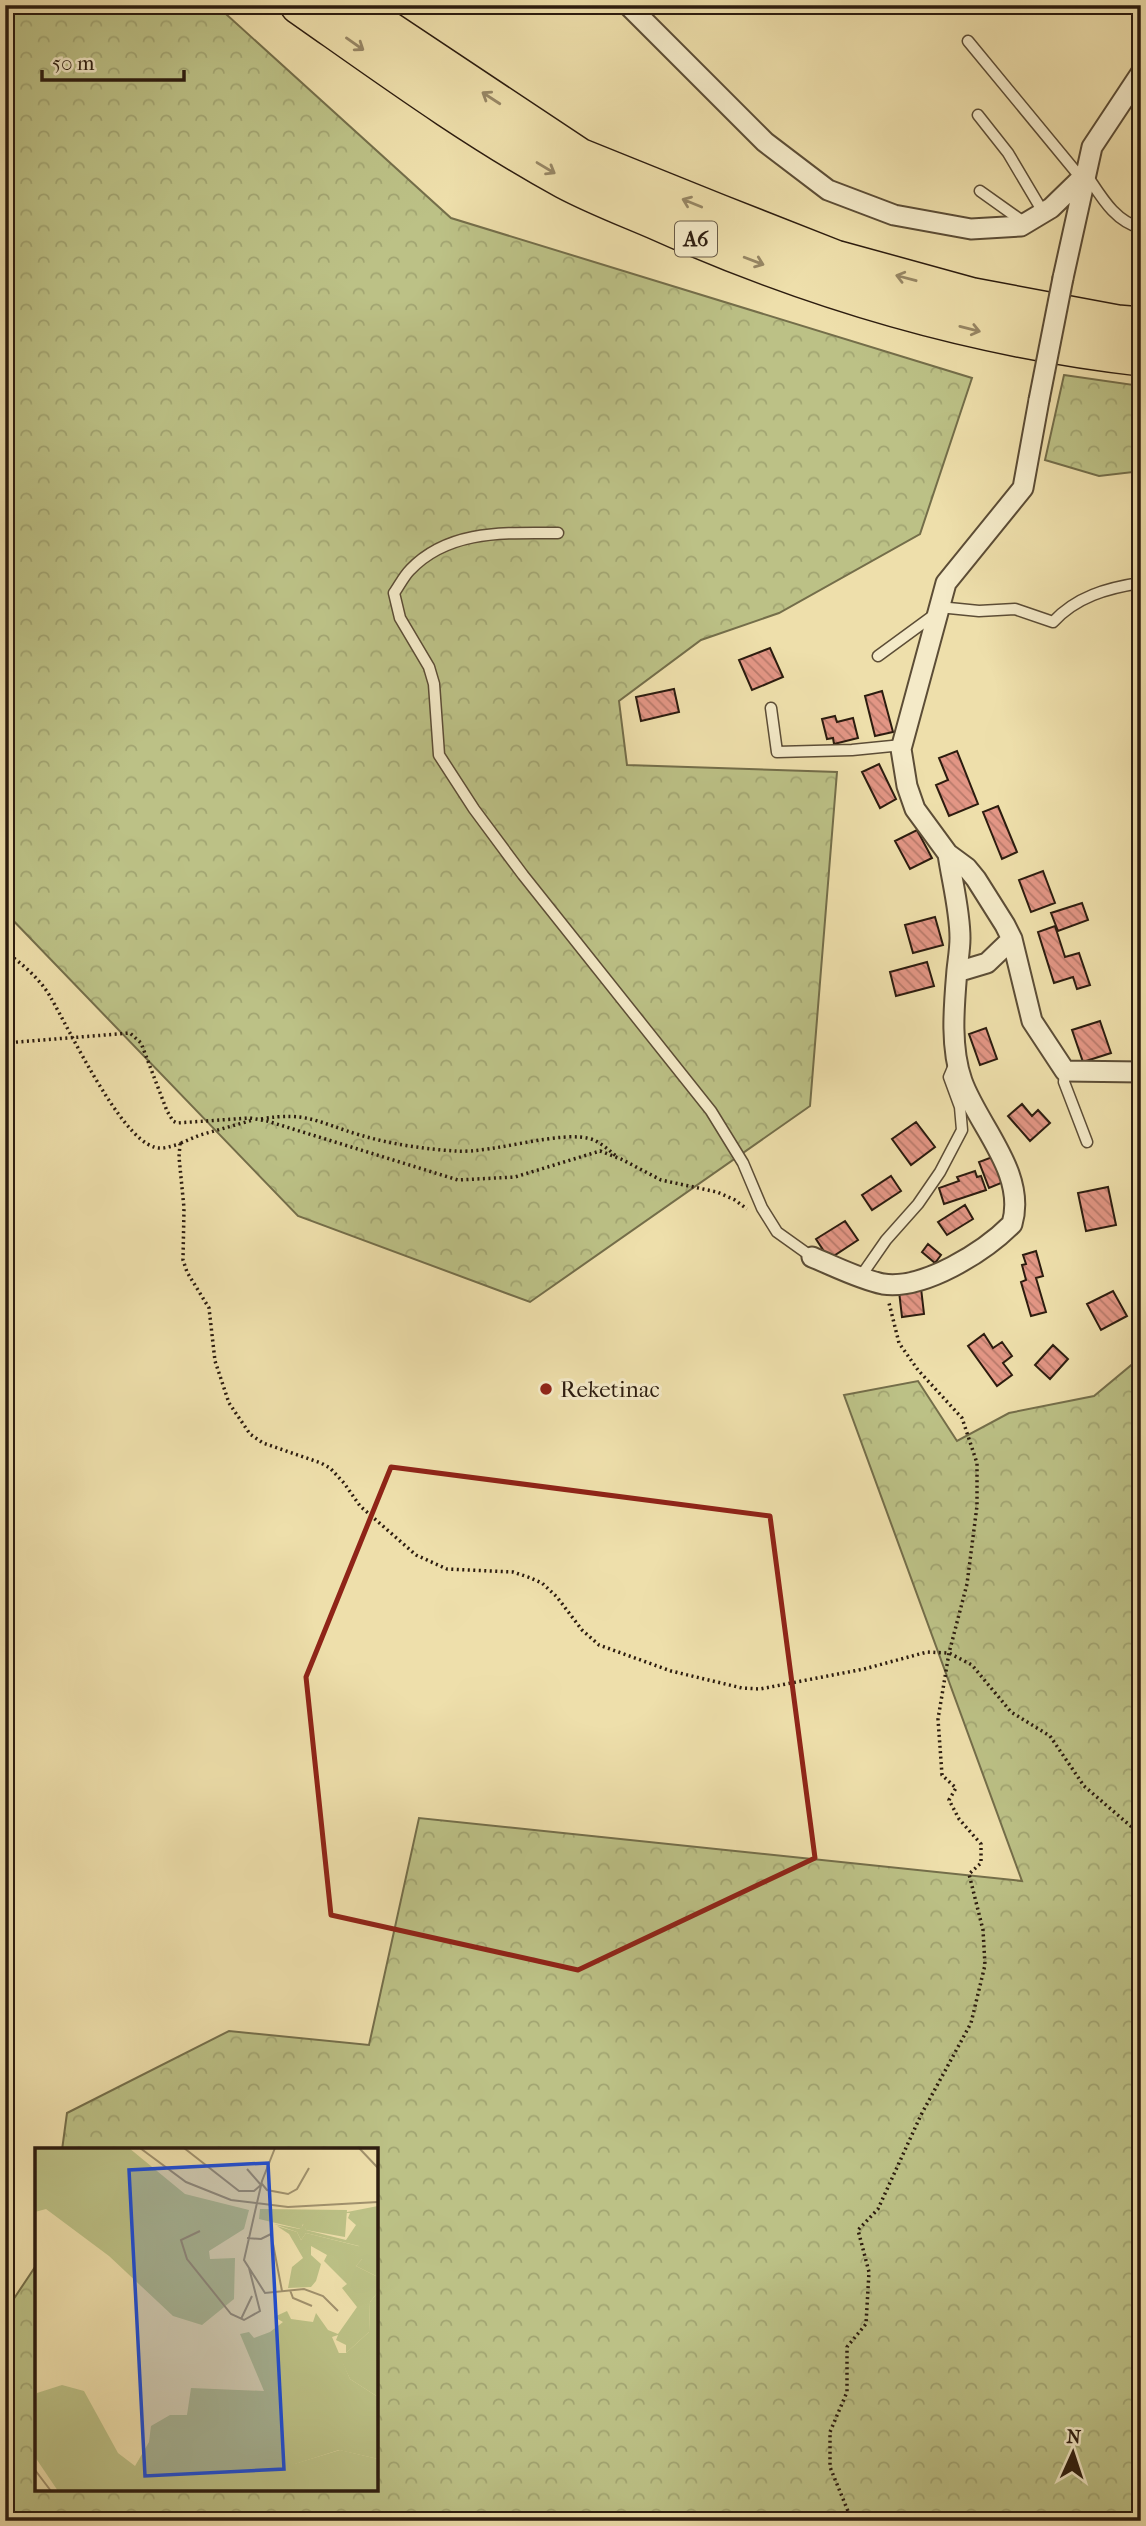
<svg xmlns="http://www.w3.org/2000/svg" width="1146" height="2526" font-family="'IM FELL French Canon',serif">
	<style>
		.forest { fill: url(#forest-crowns); stroke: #746e4a; stroke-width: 2 }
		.building { fill: url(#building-back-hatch); stroke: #2c1c0f; stroke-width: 2 }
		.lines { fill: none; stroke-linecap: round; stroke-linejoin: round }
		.service-casing { stroke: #5c4d36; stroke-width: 13 }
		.minor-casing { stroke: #5c4d36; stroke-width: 23 }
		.motorway-casing { stroke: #2c1c0f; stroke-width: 40 }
		.path { stroke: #2c1c0f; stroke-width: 3.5; stroke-dasharray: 2 3.5; stroke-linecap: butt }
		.service { stroke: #f4eac8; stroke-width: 10 }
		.minor { stroke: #f4eac8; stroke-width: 19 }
		.motorway { stroke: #eedfab; stroke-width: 37 }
		.minor-bridge-casing { stroke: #5c4d36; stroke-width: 23; stroke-linecap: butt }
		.minor-bridge { stroke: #f4eac8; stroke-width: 19 }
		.oneway { stroke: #978765 }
		.marked { fill: none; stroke: #8f2418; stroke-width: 5; stroke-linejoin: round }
		.poi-dot { fill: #8f2418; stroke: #f4eac8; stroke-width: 2.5 }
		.labels { text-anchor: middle; stroke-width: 6; stroke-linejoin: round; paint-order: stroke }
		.shield { fill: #f4eac8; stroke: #685a46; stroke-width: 2 }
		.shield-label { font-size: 21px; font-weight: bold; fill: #2c1c0f }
		.poi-label { font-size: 23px; fill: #2c1c0f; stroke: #f4eac8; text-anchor: start }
		.inset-road { fill: none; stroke: #a0916d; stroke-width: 2 }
		.view { fill: #1d4ed8; fill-opacity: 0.15; stroke: #1d4ed8; stroke-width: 3.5 }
		.inset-edge { fill: none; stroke: #2c1c0f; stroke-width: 3.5 }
	</style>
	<defs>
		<pattern id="forest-crowns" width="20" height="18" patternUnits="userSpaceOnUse" patternTransform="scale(1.75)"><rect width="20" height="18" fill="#bcc186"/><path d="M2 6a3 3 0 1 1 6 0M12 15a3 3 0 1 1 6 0" fill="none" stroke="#a2a572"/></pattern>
		<pattern id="building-back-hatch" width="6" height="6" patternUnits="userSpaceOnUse" patternTransform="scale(1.75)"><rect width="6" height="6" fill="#e39685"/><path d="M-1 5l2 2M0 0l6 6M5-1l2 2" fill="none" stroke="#b87a6b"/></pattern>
	</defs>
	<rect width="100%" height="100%" fill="#eedfab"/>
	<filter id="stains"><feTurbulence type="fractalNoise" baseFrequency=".00286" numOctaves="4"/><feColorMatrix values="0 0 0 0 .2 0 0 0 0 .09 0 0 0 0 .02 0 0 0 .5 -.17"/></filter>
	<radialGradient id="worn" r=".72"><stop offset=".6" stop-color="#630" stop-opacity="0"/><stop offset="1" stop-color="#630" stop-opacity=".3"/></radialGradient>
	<path class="forest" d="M5 5H216L451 218 972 378 920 534 779 613 701 640 619 701 627 765 837 772 810 1106 530 1302 298 1216 5 912Z
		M1064 375 1141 386V479L1133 472 1099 476 1045 460Z
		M1141 1357V2521H5V2312L37 2264V2489H376V2150H62L67 2113 229 2031 369 2045 419 1818 1022 1881 844 1395 918 1381 957 1441 1009 1413 1094 1396Z"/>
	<path class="building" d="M770 648 783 677 752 690 739 660Z
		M674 689 679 712 641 721 636 697Z
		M882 691 893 732 875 736 865 696Z
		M835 716 837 722 853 718 858 738 834 744 833 738 827 739 822 719Z
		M957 751 978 804 949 816 936 785 948 780 939 758Z
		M879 764 896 799 880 808 862 772Z
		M998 806 1017 852 1002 859 983 812Z
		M917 830 932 858 910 869 895 841Z
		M1043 871 1055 903 1031 912 1019 880Z
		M1082 903 1088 920 1058 931 1051 913Z
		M935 917 943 945 913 953 905 925Z
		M1055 926 1065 957 1079 953 1090 985 1077 989 1073 977 1054 983 1038 932Z
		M927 962 934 986 896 996 890 972Z
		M1100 1021 1111 1053 1083 1062 1072 1030Z
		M986 1028 997 1059 980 1065 969 1034Z
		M1022 1104 1032 1116 1038 1110 1050 1123 1030 1141 1008 1116Z
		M916 1122 935 1147 911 1165 892 1139Z
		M995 1156 1006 1181 989 1188 979 1162Z
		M975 1171 977 1177 981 1176 986 1190 944 1204 939 1188 959 1181 957 1177Z
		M891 1176 901 1191 872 1210 862 1195Z
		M1108 1187 1116 1225 1086 1231 1078 1193Z
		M965 1205 973 1219 947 1235 938 1222Z
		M845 1221 858 1240 829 1259 816 1239Z
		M928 1244 941 1255 935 1263 922 1252Z
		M1036 1251 1043 1276 1036 1278 1046 1312 1031 1316 1021 1282 1026 1280 1022 1265 1026 1264 1023 1255Z
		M921 1288 924 1314 902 1317 899 1291Z
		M1113 1291 1127 1316 1101 1330 1087 1304Z
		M984 1334 993 1348 1002 1342 1012 1356 1003 1363 1012 1375 997 1386 968 1346Z
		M1053 1345 1068 1359 1050 1379 1035 1365Z"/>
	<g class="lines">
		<g class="service-casing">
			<path id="service" d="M968 41 1081 178
				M978 115 1008 153 1043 212
				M1086 174C1101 196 1114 221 1141 228
				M980 191 1025 223
				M558 533C506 533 449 529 410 570 404 576 399 586 394 593L400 618 429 667 434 684 439 755 474 809 523 875 711 1111 743 1163 762 1208 777 1232 812 1257
				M939 607 979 611 1015 609 1053 622C1076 597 1107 588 1140 583
				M878 656 934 615
				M771 708 777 752 852 750 902 745
				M1065 1071 1064 1082 1087 1142
				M861 1276 886 1240 918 1204 940 1172 962 1130 960 1107 949 1077 955 1063"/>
		</g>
		<g class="minor-casing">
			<path id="minor" d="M628 5 765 142 828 190 894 215 971 229 1021 226 1051 208 1086 174
				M1063 278 1092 147 1141 73
				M1039 400 1023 488 946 583 901 749 907 786 915 809 948 854 967 868 976 879 1005 925 1012 939 1032 1021 1065 1071 1141 1072
				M957 972 987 963 1012 939
				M812 1257C834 1266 859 1279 883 1284 924 1290 984 1252 1012 1224 1027 1173 978 1126 962 1081 950 1047 954 1006 957 970 958 960 960 949 960 938 960 911 952 881 948 854"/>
		</g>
		<g class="motorway-casing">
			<path id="motorway" d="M299 5C386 66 472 129 565 180 595 196 627 208 657 221 811 290 973 338 1141 357
				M354 5 370 18 579 157 718 213 835 259 973 297 1117 324 1141 326"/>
		</g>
		<path class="path" d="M5 952C22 963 41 980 51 998 69 1029 120 1137 154 1147 162 1150 171 1146 180 1144L179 1157 184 1208 183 1260 187 1272 209 1308 215 1361 229 1403 250 1434 263 1443 321 1463 330 1468 344 1483 360 1506 416 1555 447 1569 513 1572 528 1577 542 1583 557 1597 582 1630 599 1645 671 1671 742 1688 760 1689 864 1669 927 1652 949 1653 972 1665 1011 1712 1050 1736 1084 1786 1141 1835
			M5 1043 130 1033 141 1043 167 1111 173 1121 177 1123 250 1118 267 1121 458 1180 515 1177 600 1151 621 1159 661 1180 717 1192 735 1200 747 1209
			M261 1119C307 1111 319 1123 360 1135 390 1144 424 1149 455 1151 494 1154 563 1128 594 1140 602 1144 609 1150 616 1156
			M181 1143 200 1135 253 1120
			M852 2521 830 2467V2432L847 2392V2347L866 2324 869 2272 858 2230 878 2209 921 2115 971 2023 985 1965 983 1930 969 1874 981 1863V1844L959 1819 949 1800 956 1788 942 1775 938 1719 949 1653 967 1584 977 1506V1463L962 1418 918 1370 899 1343 889 1303"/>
		<use href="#service" class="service"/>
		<use href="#minor" class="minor"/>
		<use href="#motorway" class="motorway"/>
		<g class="minor-bridge-casing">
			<path id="minor-bridge" d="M1039 400 1063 278"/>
		</g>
		<use href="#minor-bridge" class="minor-bridge"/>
	</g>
	<defs><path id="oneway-shaft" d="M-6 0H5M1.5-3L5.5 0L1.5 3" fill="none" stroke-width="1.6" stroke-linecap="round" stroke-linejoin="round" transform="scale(1.75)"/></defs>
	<g class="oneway">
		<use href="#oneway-shaft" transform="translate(355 44) rotate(35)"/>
		<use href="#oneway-shaft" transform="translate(491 98) rotate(-147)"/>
		<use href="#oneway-shaft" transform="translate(546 168) rotate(31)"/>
		<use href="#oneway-shaft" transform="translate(692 203) rotate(-158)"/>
		<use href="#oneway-shaft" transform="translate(754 261) rotate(21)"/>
		<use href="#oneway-shaft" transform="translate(906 278) rotate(-165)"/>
		<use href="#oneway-shaft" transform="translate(970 329) rotate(14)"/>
	</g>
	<path class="marked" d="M391 1467 770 1516 815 1858 578 1970 331 1915 306 1677Z"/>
	<circle class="poi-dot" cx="546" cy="1389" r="7"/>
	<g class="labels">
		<rect class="shield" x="675" y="221.5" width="42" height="35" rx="5"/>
		<g class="shield-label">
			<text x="696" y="246">A6</text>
		</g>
		<g class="poi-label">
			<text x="560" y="1397">Reketinac</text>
		</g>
	</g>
	<g transform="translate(35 2148)">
		<rect width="343" height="343" fill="#eedfab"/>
		<path d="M343 58V129L321 118 327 111 324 98 271 85 266 92 262 84 239 76 265 81 269 76 271 82 311 92 321 77 313 70 315 65H307ZM343 144V249L315 231 303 205H311L334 184 335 154ZM305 302 343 311V343H259V316Z" fill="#bcc186"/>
		<path d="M0 0H94L150 46 214 62 209 81 174 103 175 111 200 110 199 151 167 177 138 168 74 108 11 61 0 64ZM225 61 312 62 310 89 271 82 268 76 266 81 224 71ZM242 78 262 84 266 92 271 85 331 100 329 110H338L327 111 321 118 343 129V144L335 154 334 184 311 205V197L301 192 303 187 297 189 315 231 343 249V311L304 302 260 316 259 343H23L0 309 2 245 27 237 49 243 83 305 100 318 114 294 116 278 135 267H152L156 240 229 243 205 186 214 184 219 190 235 184 248 174 239 169 252 163 256 171 278 174 281 165 293 182 303 186 322 159 307 140 312 136 289 113 292 107 276 98V107L286 116 281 133 276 139 253 140 257 119 268 110 254 86Z" fill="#bcc186"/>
		<path class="inset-road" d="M105 0 151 34 196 52 253 59 343 54M149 0 204 43H219L227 36 232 42 253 46 262 41 274 20M240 0 227 33 209 112 230 145 269 141 288 148 303 163M324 0 343 20M212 21 226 37M165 83 146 92 152 111 196 166 209 172 225 163 214 120M212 90 226 91 236 86M238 96 247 143M255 142 258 150 277 158M206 171 217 148M0 322 16 343"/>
		<path class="view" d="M233 15 249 321 110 328 94 22Z"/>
		<rect width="343" height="343" class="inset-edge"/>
	</g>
	<rect width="1146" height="2526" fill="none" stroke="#eedfab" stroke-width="28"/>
	<rect x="7" y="7" width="1132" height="2512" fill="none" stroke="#2c1c0f" stroke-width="3.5"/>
	<rect x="14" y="14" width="1118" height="2498" fill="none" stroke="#2c1c0f" stroke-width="2"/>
	<g transform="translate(1073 2453) rotate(3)" stroke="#f4eac8" stroke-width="5" paint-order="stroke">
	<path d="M0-5L12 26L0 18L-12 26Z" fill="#2c1c0f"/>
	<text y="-10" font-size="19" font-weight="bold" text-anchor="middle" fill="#2c1c0f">N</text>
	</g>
	<path d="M42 70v10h142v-10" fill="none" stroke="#2c1c0f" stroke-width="3.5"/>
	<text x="52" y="70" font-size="21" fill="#2c1c0f" stroke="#f4eac8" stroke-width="5" paint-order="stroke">50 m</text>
	<rect width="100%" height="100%" filter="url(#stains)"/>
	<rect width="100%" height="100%" fill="url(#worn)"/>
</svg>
